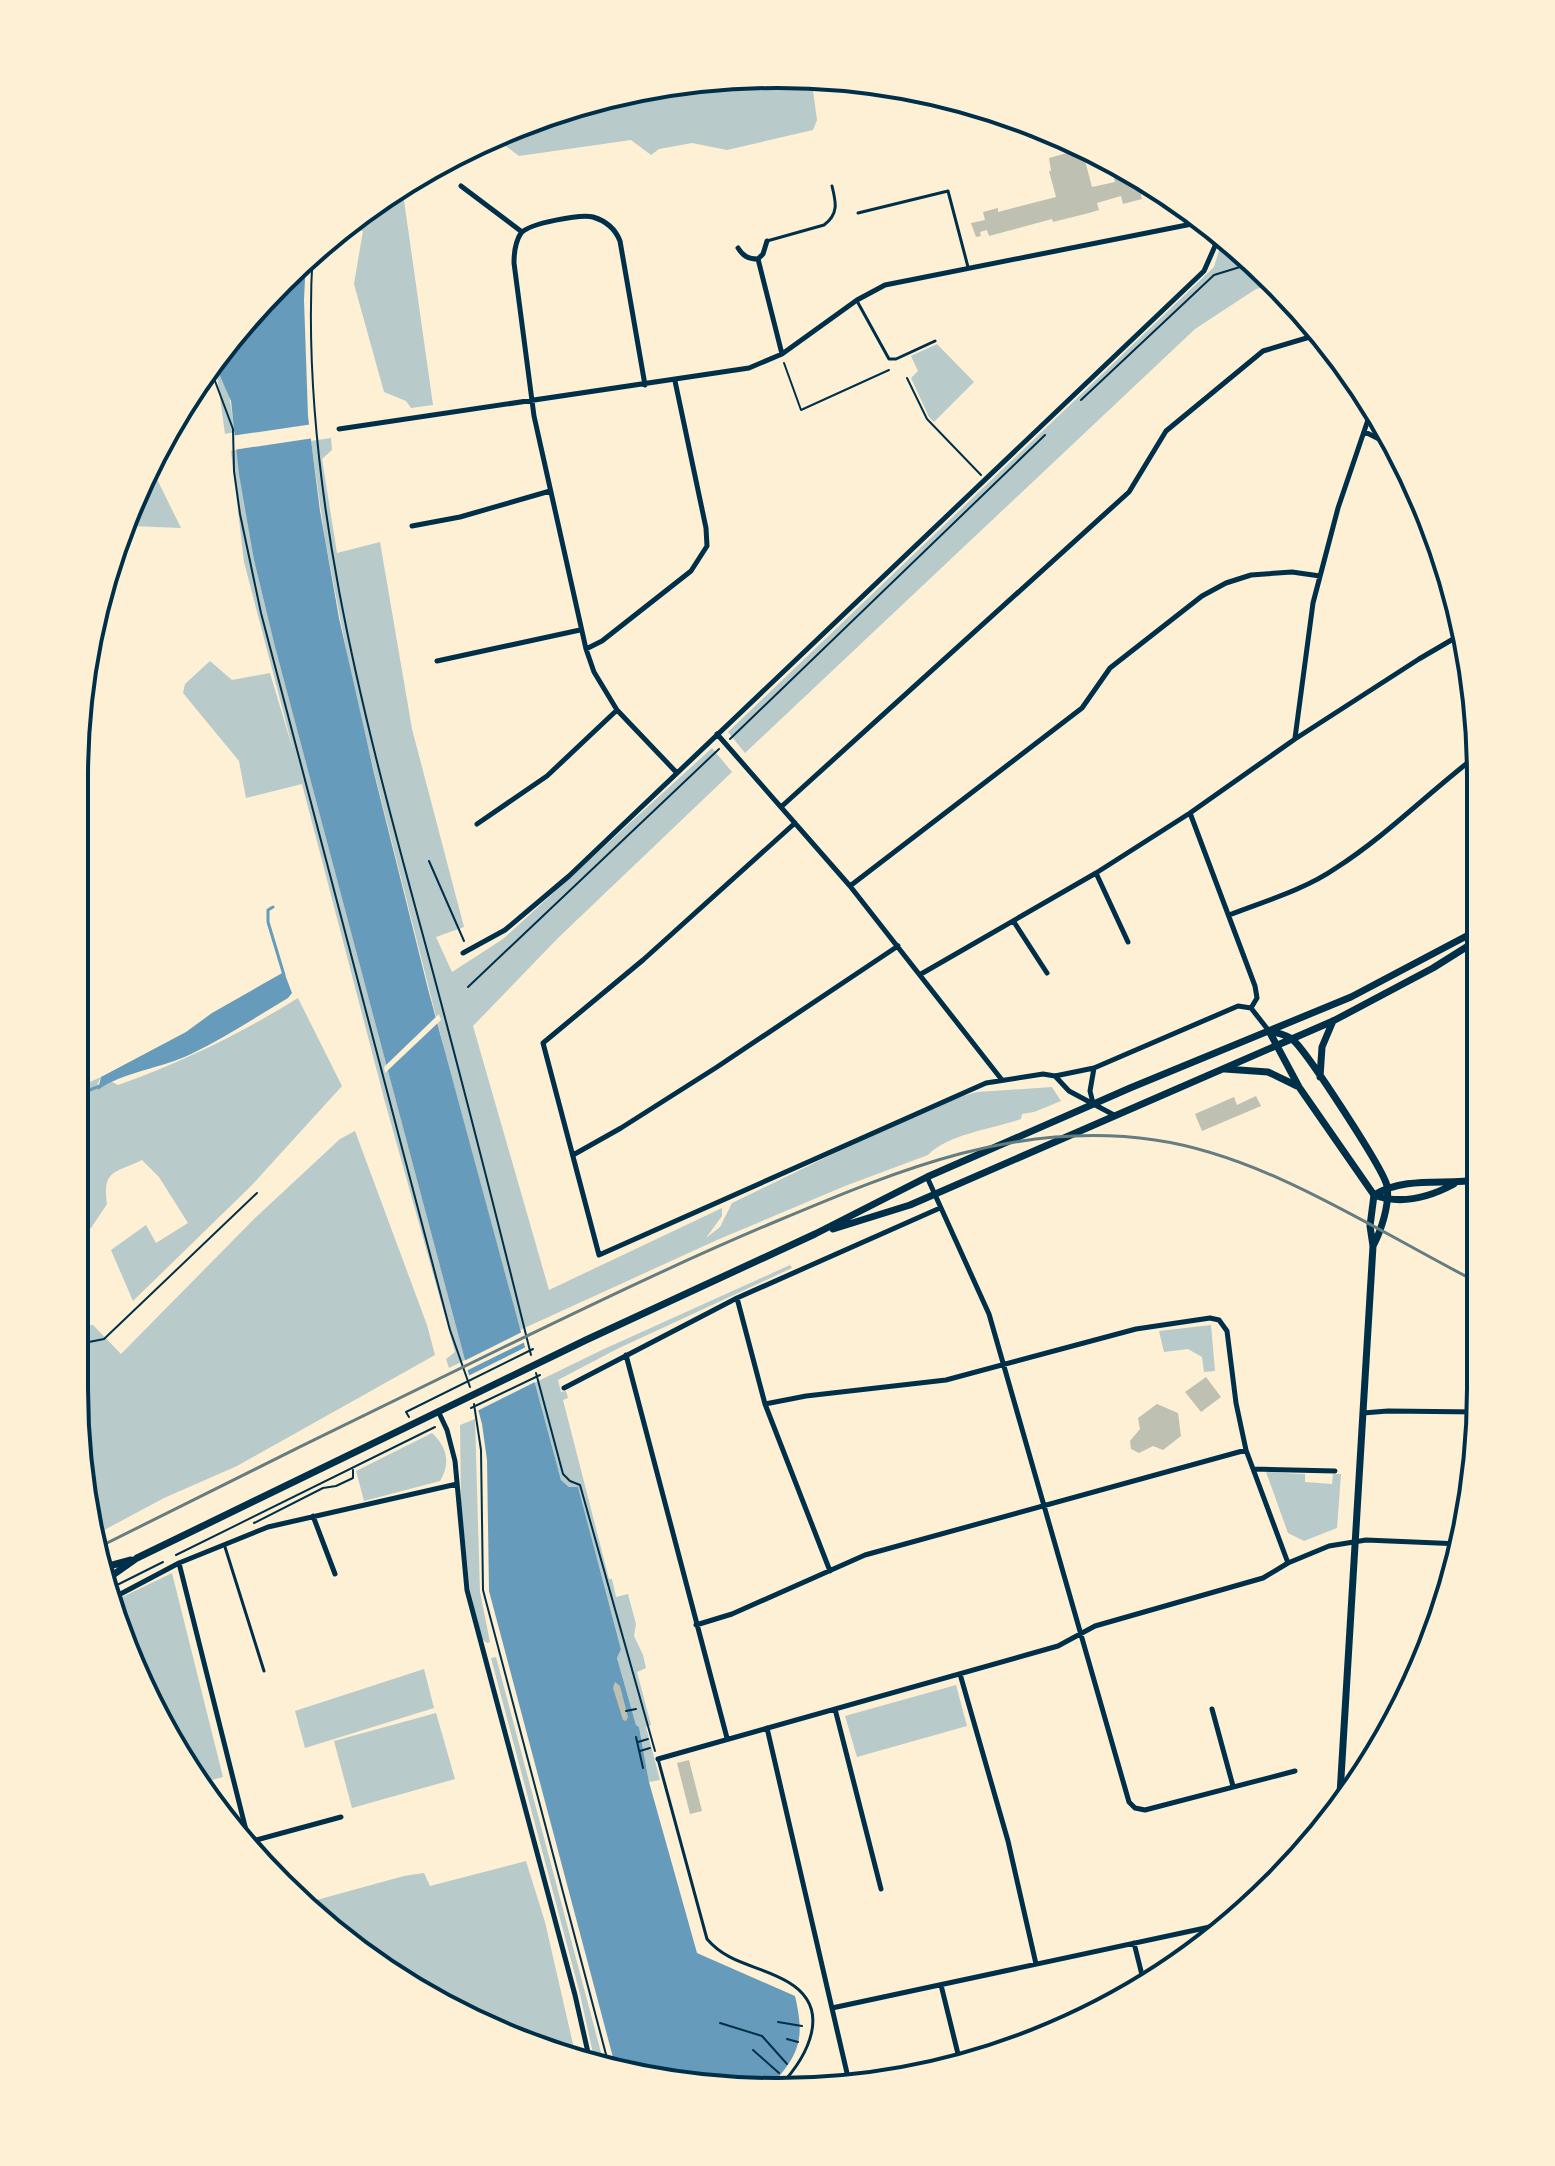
<svg xmlns="http://www.w3.org/2000/svg" width="1555" height="2166" font-family="'Fira Sans',sans-serif">
	<style>
		.green { fill: #b9caca }
		.water { fill: #669bbc }
		.pier { fill: #fdf0d5 }
		.lines { fill: none; stroke-linecap: round; stroke-linejoin: round }
		.stream { stroke: #669bbc; stroke-width: 3 }
		.building { fill: #bec0b2 }
		.path { stroke: #003049; stroke-width: 2 }
		.service { stroke: #003049; stroke-width: 3 }
		.minor { stroke: #003049; stroke-width: 5 }
		.tertiary { stroke: #003049; stroke-width: 7 }
		.secondary { stroke: #003049; stroke-width: 7 }
		.rail { stroke: #657d81; stroke-width: 3 }
		.rim { fill: none; stroke: #003049; stroke-width: 4 }
	</style>
	<rect width="100%" height="100%" fill="#fdf0d5"/>
	<path class="green" d="M811 76 817 120 813 130 727 150 692 143 659 149 651 155 631 140 519 156 494 137 552 111 686 80Z
		M402 186 433 405 411 408 406 401 384 392 354 284 363 231 341 229Z
		M1221 234 1275 284 1256 289 1195 329 745 753 728 732 1214 267 1221 244Z
		M937 344 974 382 934 422 929 417 911 378 918 371 911 356Z
		M216 368 229 395 235 432 225 434Z
		M331 438 332 450 322 459 337 553 380 542 412 729 464 927 436 937 452 972 503 939 712 748 732 772 558 938 473 1026 549 1290 722 1208V1216L706 1238 720 1227 732 1203 837 1152 957 1098 977 1092 1052 1087 1061 1101 1034 1112 1022 1114 1021 1119C993 1129 948 1134 928 1155L845 1186 717 1240 520 1330 448 1064 355 696 325 539 311 441Z
		M237 450 254 560 272 635 465 1360 449 1368 446 1359 455 1352 385 1102 302 784 246 798 239 761 183 693 185 684 210 661 232 680 270 673 294 753 244 562 231 451Z
		M152 469 181 528 130 526Z
		M298 998 342 1086 251 1186 133 1301 111 1250 146 1225 156 1243 188 1223 159 1177 142 1160C115 1173 102 1170 107 1204L91 1228 74 1226V1089L101 1077 97 1085 110 1081 118 1085C182 1062 240 1034 298 998Z
		M355 1131 427 1325 435 1355 237 1466 164 1498 93 1536 74 1389V1326L93 1325 121 1354 255 1218 340 1139Z
		M790 1265 792 1268 617 1349 558 1380 561 1392 566 1391 568 1398 563 1400 609 1579H612L616 1597 628 1594 636 1624 634 1636 643 1655 646 1668 637 1672 651 1725 646 1727 660 1780 649 1782 639 1727 636 1725 617 1658 621 1648 578 1488 569 1487 561 1480 534 1383 604 1349Z
		M1211 1325 1215 1371 1204 1372 1202 1357 1188 1349 1164 1352 1159 1331Z
		M475 1419 480 1592 490 1642 487 1643 482 1639 470 1590 461 1503 460 1425Z
		M432 1433C447 1447 451 1463 440 1481L364 1501 356 1471Z
		M1266 1472 1305 1474V1482L1332 1484 1333 1474H1341L1337 1528 1304 1541 1288 1533Z
		M172 1573 223 1777 197 1784 112 1602Z
		M496 1657 599 2045 603 2061 594 2058 580 1994 491 1658Z
		M424 1669 434 1708 305 1748 295 1711Z
		M956 1685 967 1726 857 1757 845 1716Z
		M436 1713 455 1779 352 1808 334 1741Z
		M526 1861 545 1922 575 2053 467 2020 314 1918 302 1904 404 1876 424 1873 430 1886Z"/>
	<path class="water" d="M306 258 304 300 308 416 320 511 339 618 374 773 428 989 561 1480 569 1487H578L621 1649 617 1658 636 1725 639 1727 649 1782 697 1953 795 1996C805 2039 800 2053 771 2086H685L615 2065 489 1591 487 1460 482 1424 274 643 254 560 239 474 231 401 216 367Z
		M284 972 292 993 288 998C256 1017 224 1038 191 1054 163 1068 122 1072 98 1090L101 1077 186 1032 212 1013Z"/>
	<path class="pier" d="M313 424 314 438 233 450 231 436Z
		M439 1014 441 1020 385 1073 384 1067Z
		M524 1331 527 1341 464 1372 462 1362Z
		M528 1346 537 1381 475 1412 466 1377Z"/>
	<g class="lines">
		<path class="stream" d="M273 907 268 910V922L284 975
			M74 1096 100 1086"/>
	</g>
	<path class="building" d="M1082 149 1092 187 1115 182 1110 164 1112 161 1136 176 1142 199 1123 204 1121 196 1097 203 1099 210 1089 213 1053 222 1052 219 989 236 987 230 980 232 981 236 976 237 971 223 985 220 983 212 998 208V212L1056 197 1049 171H1051L1049 158Z
		M1256 1096 1261 1106 1202 1131 1195 1114 1234 1097 1237 1105Z
		M1206 1377 1221 1397 1201 1412 1185 1392Z
		M1157 1404 1178 1413 1181 1436 1163 1450 1153 1446 1139 1453 1131 1449 1130 1441 1140 1429 1138 1418Z
		M615 1682 620 1686 628 1717 626 1721 623 1720 613 1688Z
		M689 1760 702 1811 690 1814 677 1763Z"/>
	<g class="lines">
		<path class="path" d="M313 249C297 493 372 746 435 980 468 1104 500 1230 531 1355
			M784 363 801 410 889 370
			M212 373 233 429 234 471 240 514 261 613 450 1330 470 1387
			M907 378 927 419 981 475
			M1081 400 1214 275 1253 263
			M730 739 1045 435
			M429 861 464 941
			M468 987 719 749
			M74 1345 104 1339 257 1193
			M536 1373 563 1474 570 1481 580 1485 655 1751
			M474 1404 481 1450 483 1590 608 2062
			M471 1408 540 1375
			M409 1417 406 1412 533 1349
			M254 1523 323 1488 336 1486 353 1478V1470
			M176 1555 435 1427
			M111 1588 163 1562
			M626 1711 636 1709
			M636 1737 643 1768
			M638 1742 648 1739
			M640 1751 650 1748
			M778 2022 802 2026
			M720 2023 762 2036 787 2064
			M787 2039 798 2042
			M753 2050 779 2073"/>
		<path class="service" d="M858 213 948 191 968 267
			M767 241 824 225C839 214 836 202 832 186
			M857 301 889 359H896L935 341
			M225 1547 264 1671
			M658 1759 707 1939C729 1965 760 1965 788 1982 834 2009 807 2057 780 2086"/>
		<path class="minor" d="M461 186 522 232
			M767 241 763 254 758 259 782 354
			M738 248C743 256 748 259 758 259
			M645 385 620 241C615 228 606 221 593 217 581 214 530 223 521 233 515 242 514 253 514 263L534 416 586 649 594 672 617 710 677 773
			M339 429 749 368 782 354 857 300 885 285 1207 221
			M1365 432 1395 447
			M412 526 460 517 550 491
			M586 649 602 641 691 571 707 546 706 528 675 381
			M437 661 580 630
			M717 734 850 886 1002 1080
			M1295 738 1313 603 1338 508 1371 411
			M781 807 1129 492 1166 431 1263 351 1320 334
			M1190 813 1255 986 1257 998 1251 1008
			M795 823 643 960 543 1043 599 1255 986 1083 1043 1074 1055 1076 1094 1068 1238 1006 1251 1008 1269 1031
			M477 824 547 776 617 710
			M1096 873 1128 942
			M850 886 1082 708 1110 668 1202 596 1226 583 1251 575 1292 572 1320 576
			M1229 915C1265 901 1304 890 1336 868 1386 836 1428 793 1475 757
			M1014 922 1047 973
			M463 953 505 930 569 876 1204 271 1215 246 1212 226
			M921 974 1096 873 1190 813 1295 739 1419 659 1460 635
			M1055 1076 1069 1091 1114 1115
			M1093 1103 1090 1091 1094 1068
			M573 1155 621 1128 717 1067 898 946
			M927 1177 989 1314 1129 1802 1135 1808 1145 1810 1295 1771
			M737 1298 765 1404 830 1571
			M626 1355 727 1738
			M564 1388 737 1298 940 1208
			M765 1404 806 1396 946 1380 1136 1329 1210 1318 1219 1320 1227 1331 1236 1403 1246 1450
			M439 1413 447 1430 455 1461 467 1590 575 1995 589 2057
			M1363 1413 1388 1411 1479 1412
			M1253 1469 1335 1471
			M313 1516 335 1574
			M179 1563 249 1842 341 1817
			M111 1599 179 1563 268 1527 457 1484
			M696 1625 732 1614 865 1555 1246 1450 1288 1563
			M960 1674 1008 1841 1036 1964
			M835 1709 881 1889
			M1212 1709 1233 1786
			M767 1728 850 2086
			M658 1759 1058 1646 1095 1626 1263 1578 1288 1563 1329 1546 1366 1540 1461 1544
			M1134 1943 1143 1979
			M941 1985 960 2062
			M832 2008 1233 1922
			M1027 2039 1028 2043"/>
		<path class="tertiary" d="M1374 1195C1406 1176 1443 1185 1478 1180
			M1374 1195C1401 1205 1430 1197 1454 1184"/>
		<path class="secondary" d="M1269 1031 1299 1087 1374 1195 1370 1226 1373 1246 1339 1811
			M1270 1031C1277 1033 1288 1035 1293 1040 1307 1052 1384 1170 1387 1186 1390 1204 1381 1231 1373 1246
			M1225 1069 1268 1072 1297 1086
			M1320 1077 1322 1047 1333 1021
			M833 1229 910 1205 1333 1021 1433 968 1476 941
			M98 1569 131 1560
			M103 1582 137 1558 586 1340 815 1234 927 1177 1130 1088 1351 997 1476 931"/>
		<path class="rail" d="M95 1549C230 1481 366 1414 502 1348 593 1304 684 1260 777 1221 901 1169 1018 1120 1155 1140 1267 1156 1378 1232 1479 1283"/>
	</g>
	<path d="M0 0H1555V2166H0ZM777 88H778A689 689 0 0 1 1467 777V1389A689 689 0 0 1 778 2078H777A689 689 0 0 1 88 1389V777A689 689 0 0 1 777 88Z" fill="#fdf0d5" fill-rule="evenodd"/>
	<path class="rim" d="M777 88H778A689 689 0 0 1 1467 777V1389A689 689 0 0 1 778 2078H777A689 689 0 0 1 88 1389V777A689 689 0 0 1 777 88Z"/>
</svg>
